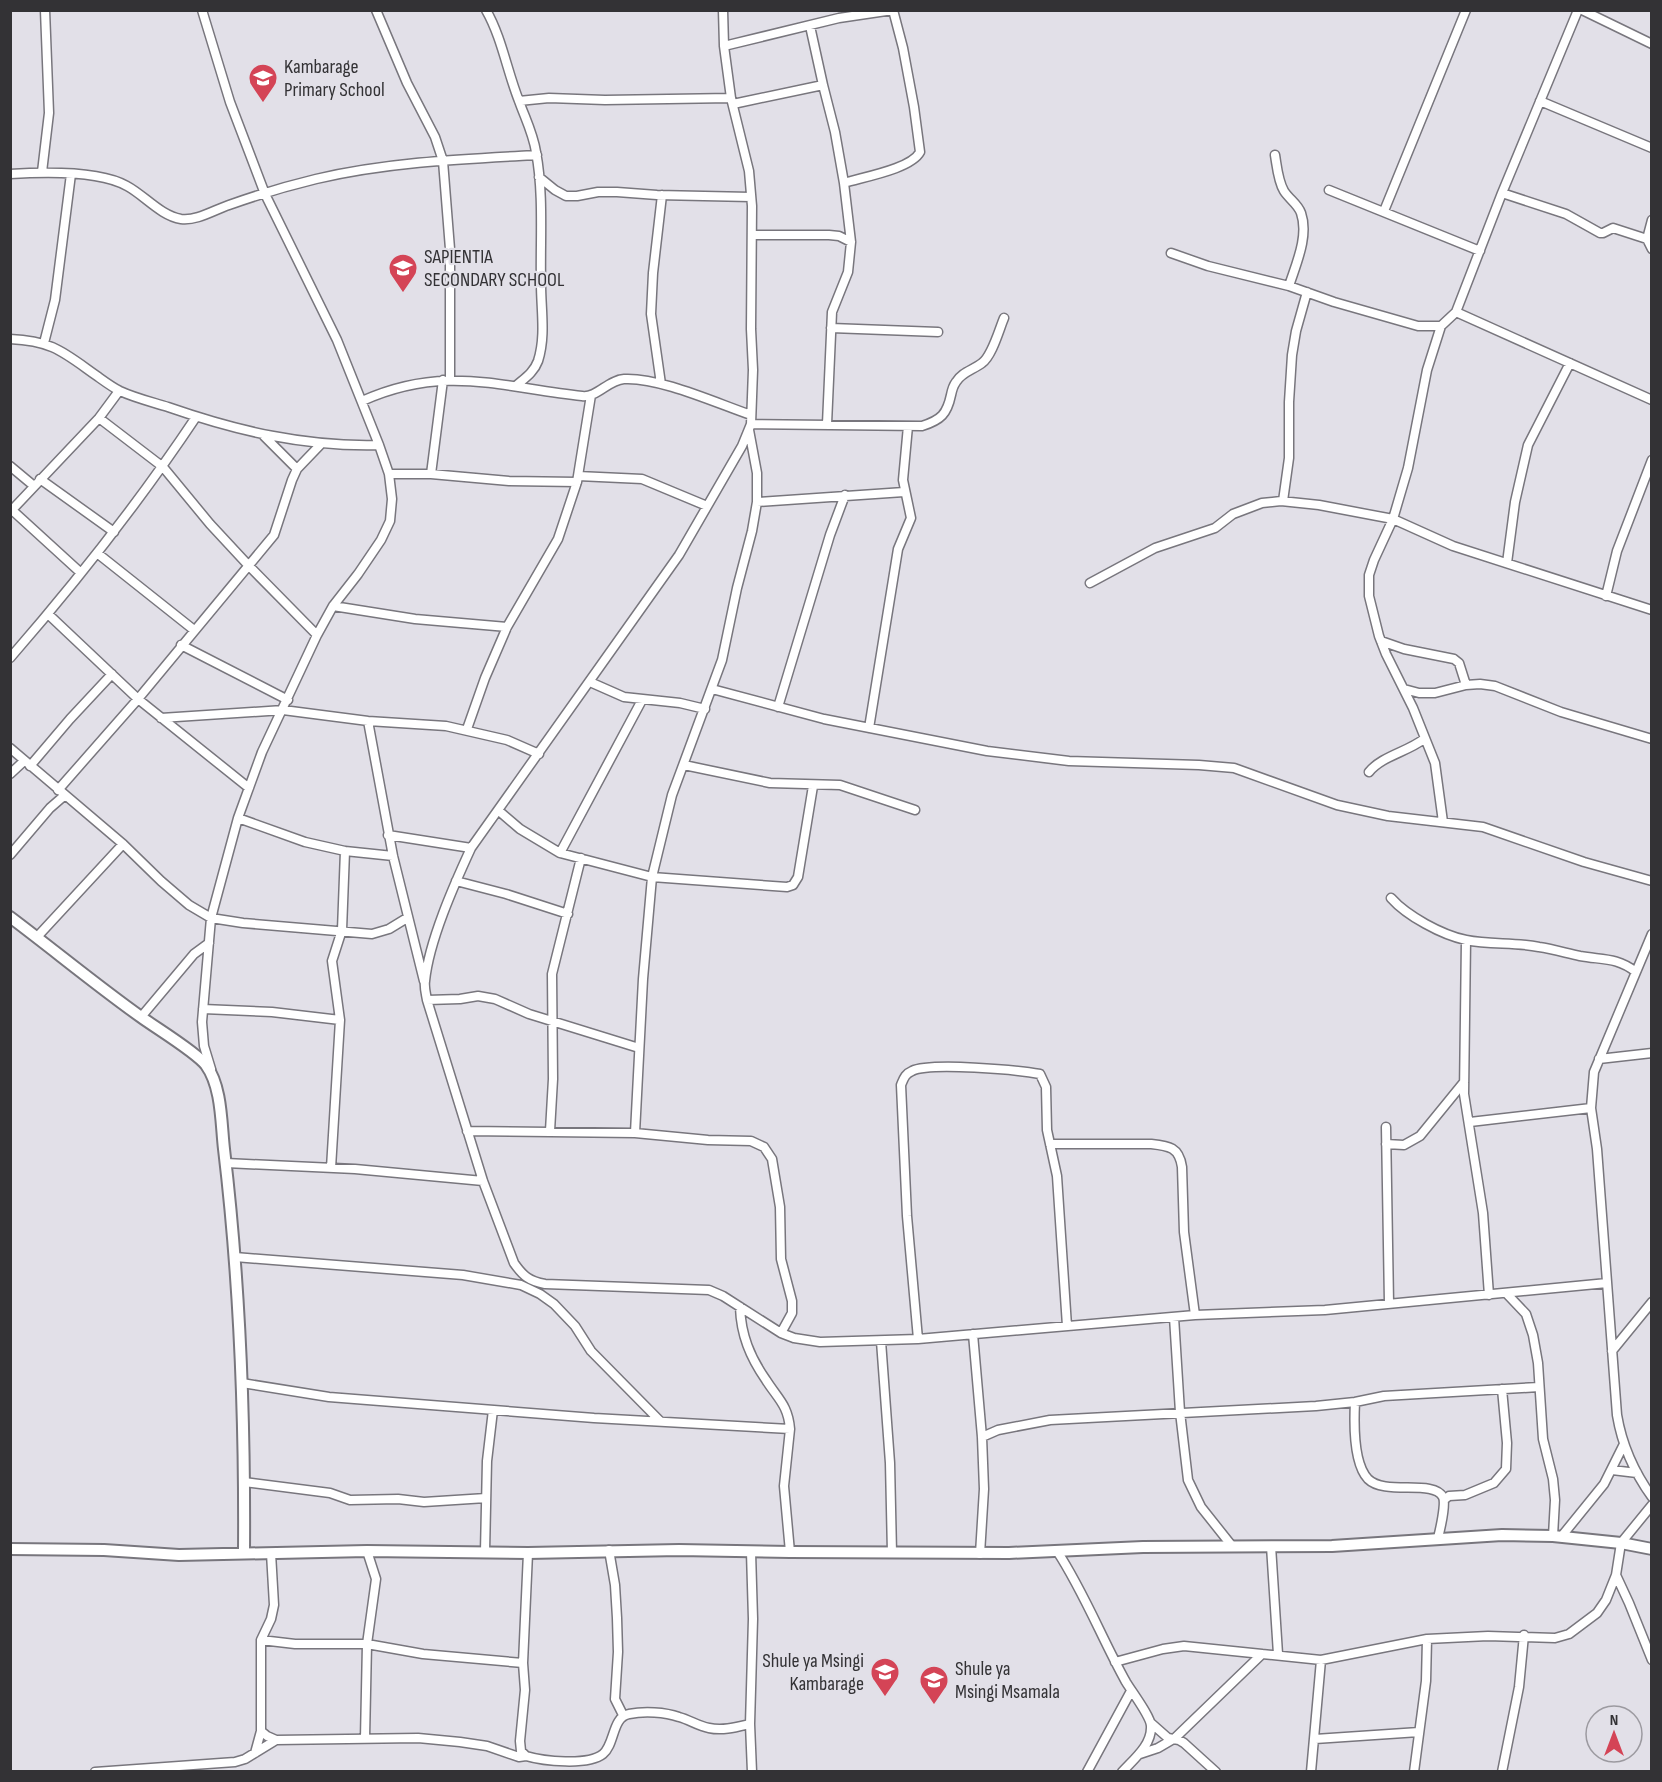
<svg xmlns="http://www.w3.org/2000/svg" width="1662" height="1782" font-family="'Sofia Sans Condensed',sans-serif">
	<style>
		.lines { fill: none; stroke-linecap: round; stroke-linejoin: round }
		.minor-casing { stroke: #78767d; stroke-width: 11 }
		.tertiary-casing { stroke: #78767d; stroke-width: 14 }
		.minor { stroke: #fff; stroke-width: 8 }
		.tertiary { stroke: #fff; stroke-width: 10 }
		.labels { text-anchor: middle; stroke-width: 4.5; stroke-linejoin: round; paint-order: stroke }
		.poi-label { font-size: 20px; fill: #333235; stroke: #e2e0e8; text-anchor: start }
	</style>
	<rect width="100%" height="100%" fill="#e2e0e8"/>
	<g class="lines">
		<g class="minor-casing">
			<path id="minor" d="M202 10 230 102 265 194 337 340 379 445 389 474 392 499 390 521 381 540 358 574 333 606 317 635 262 752 238 818 211 918 202 1022 204 1046 211 1069
				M376 10 407 83 435 137 443 161 450 249V379
				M486 10C502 38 507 71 519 101 525 118 533 133 536 152 544 194 540 242 541 284 541 310 546 336 538 361 534 372 525 378 517 385
				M723 10 724 46 731 98 749 171 752 206 751 329 753 370 751 424 742 446 679 555 471 848C454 885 429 941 425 981 424 987 426 994 427 1000L483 1181 514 1263C523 1276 529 1281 545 1284L709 1290 723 1296 781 1333 794 1338 820 1342 918 1339 1195 1315 1325 1310 1607 1283
				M1582 10 1652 44
				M810 26 823 85 835 132 844 183 851 242 848 272 832 312 827 424
				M724 46 839 18 893 10
				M519 101 549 98 605 100 731 98
				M1540 101 1652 148
				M733 104 823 85
				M1275 155C1277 167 1278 181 1284 191 1289 199 1298 204 1301 213 1309 236 1296 264 1289 286
				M42 172 49 113 45 10
				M10 174C42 172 99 170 127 186 144 195 161 216 181 219 197 221 214 210 229 205 257 195 287 186 316 179 389 162 463 159 537 155
				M539 177 555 190 566 196H577L598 192H617L657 195 751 197
				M844 183C863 177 911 169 920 152L914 107 903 48 893 10
				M1329 190 1480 251
				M1502 193 1566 214 1600 233H1603L1613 228 1647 239
				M1384 211 1466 10
				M1652 220 1647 239 1652 249
				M752 235H829L839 236 851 242
				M1171 253 1208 266 1289 286 1334 302 1418 326H1441L1456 312 1502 193 1578 10
				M1456 312 1652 400
				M1441 326 1427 370 1408 468 1393 519 1374 560 1369 575V596L1379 636 1386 654 1413 708 1435 763 1443 822
				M831 328 938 332
				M10 339C53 341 63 352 97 376 104 381 112 387 120 391 135 398 152 402 168 407 237 431 305 447 379 445
				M44 343 55 300 71 174
				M661 384 651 314 653 273 662 195
				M362 401C444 364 499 387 582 396 597 398 608 380 624 379 659 377 716 403 751 415
				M99 418 163 467 210 524 249 566 317 635
				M751 424 922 426C941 420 947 414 951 395 952 390 953 386 956 382 962 372 973 370 982 363 992 356 999 330 1004 318
				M264 436 297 469
				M10 466 34 486
				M389 474H431L509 481 577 482
				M431 474 443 380
				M578 476 642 479 707 506
				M40 479 114 532
				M1283 501 1289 458V402L1292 355 1296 331 1307 292
				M757 502 904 492
				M12 510 81 573
				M10 512 99 418 119 391
				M97 553 194 630
				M1507 563 1515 502 1528 445 1570 363
				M1090 583 1155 548 1215 528 1233 514 1262 503 1281 501 1319 505 1393 519 1453 546 1652 610
				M1606 596 1617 551 1652 460
				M333 606 415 619 507 627
				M48 614 138 699 249 788
				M1381 641 1404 649 1454 659 1459 663 1466 685
				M181 645 288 700
				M10 658C77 581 140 501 196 417
				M590 682 624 697 680 703 705 709
				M712 689 824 719 987 751 1069 761 1199 765 1234 768 1337 805 1388 816 1483 827 1584 862 1652 881
				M1404 689 1419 693H1435L1466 685 1480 684 1495 686 1561 712 1652 739
				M778 707 830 535 845 495
				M161 718 283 710 368 721 446 726 507 740 539 754
				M368 721 393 856 424 981
				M869 728 898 549 911 518 903 480 908 426
				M467 729 485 678 507 627 558 539 577 482 591 395
				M10 748 123 844 161 881 189 905 211 918 243 923 372 934 389 929 407 918
				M684 765 770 783 840 785 915 810
				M30 766 70 719 112 674
				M1369 772C1382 756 1407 752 1424 739
				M10 774 24 761
				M58 790 138 699 274 535 292 480 297 469 321 444
				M499 811 520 829 560 853 652 877 787 887 793 885 798 877 813 786
				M238 818 305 842 345 851 393 856
				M388 835 471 848
				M560 853 642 700
				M10 855 50 808 65 795
				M456 881 506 894 568 914
				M1391 898C1407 916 1442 935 1466 940 1490 945 1515 942 1539 947 1553 949 1566 953 1580 956 1602 960 1617 957 1636 972
				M1652 934 1594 1072 1591 1108 1597 1149 1617 1415C1622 1445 1634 1472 1652 1497
				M37 937 123 844
				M1466 940 1464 1094 1483 1213 1489 1295
				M427 1000 460 999 478 996 495 999 529 1014 639 1048
				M203 1009 272 1012 340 1020
				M141 1017 194 954 209 943
				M1599 1059 1652 1053
				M1470 1122 1591 1108
				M1386 1127 1389 1303
				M467 1131 635 1133 643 979 652 877 672 795 722 660 737 588 752 531 757 502V473L749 430
				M550 1131 553 1079 552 974 581 858
				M635 1133 708 1140 751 1141 764 1147 772 1159 780 1207 781 1259 792 1301V1313L781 1333
				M1050 1144H1151C1169 1146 1179 1147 1182 1167L1184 1232 1195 1315
				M1386 1144 1404 1145 1420 1136 1464 1082
				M226 1163 355 1169 483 1181
				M331 1168 340 1020 332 961 342 930 345 851
				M235 1257 463 1275 521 1285 540 1294 554 1304 575 1326 591 1351 660 1421
				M1507 1294 1526 1314 1533 1335 1538 1363 1543 1439 1553 1479 1555 1500 1553 1536
				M740 1307C741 1335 750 1357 766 1380 778 1399 788 1405 790 1429
				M1174 1317 1180 1412 1188 1480 1201 1507 1232 1546
				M973 1334 982 1437 984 1489 980 1554
				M918 1339 907 1216 901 1085C904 1078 905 1074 912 1071 930 1062 1018 1070 1040 1074L1046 1087 1047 1130 1057 1176 1067 1326
				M881 1341 890 1463 892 1553
				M1612 1351 1652 1302
				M242 1383 329 1397 594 1418 790 1429 784 1486 790 1552
				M1355 1402C1354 1422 1353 1463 1368 1479 1385 1496 1433 1479 1443 1497 1446 1504 1440 1530 1438 1538
				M982 1437 998 1430 1050 1420 1316 1406 1355 1402 1384 1396 1539 1387
				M1612 1470 1637 1473
				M244 1482 330 1493 350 1500 398 1499 424 1502 486 1498
				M1444 1500 1449 1496 1465 1495 1494 1483 1506 1469 1507 1443 1502 1389
				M1561 1537 1604 1484 1624 1444
				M1271 1546 1278 1654
				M609 1550 615 1585 617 1618 618 1652 615 1699 623 1715
				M1057 1551C1084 1592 1102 1639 1126 1682 1132 1692 1151 1717 1151 1726 1152 1745 1134 1759 1122 1772
				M485 1552 487 1461 493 1410
				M751 1552 753 1619 750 1724 752 1772
				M271 1553 274 1605 271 1619 261 1640V1731L267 1736 276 1740 418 1738 460 1742 487 1746 519 1757 526 1756
				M528 1553 523 1663 525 1690 520 1741 521 1751 526 1756C543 1761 588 1766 603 1754 615 1744 612 1717 629 1714 644 1711 665 1712 679 1717 690 1720 698 1726 709 1728 723 1731 737 1727 750 1724
				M1616 1575 1629 1603 1652 1660
				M261 1640 295 1644H367L423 1654 523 1663
				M1115 1662 1163 1649 1184 1646 1262 1654
				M1151 1723 1168 1738 1179 1740 1184 1743 1216 1772
				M365 1738 367 1644 376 1579 367 1551
				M1315 1739 1419 1732
				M255 1753 261 1731
				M1140 1754 1158 1748 1175 1738 1262 1654 1321 1660 1427 1639 1488 1636 1555 1638 1569 1634 1597 1613 1606 1600 1616 1575 1621 1543 1652 1505
				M95 1772 235 1762 245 1759 276 1740
				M1087 1772 1131 1691
				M1311 1772 1321 1660
				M1414 1772 1426 1681 1427 1639
				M1502 1772 1519 1687 1524 1635"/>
		</g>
		<g class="tertiary-casing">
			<path id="tertiary" d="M10 917C54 950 96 985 141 1017 156 1028 196 1052 206 1065 222 1087 221 1123 224 1149 240 1283 245 1419 244 1553
				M10 1549 104 1550 179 1555 367 1551 528 1553 679 1550 790 1552 1009 1553 1143 1547 1332 1546 1502 1535 1553 1536 1621 1543 1652 1549"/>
		</g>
		<use href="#minor" class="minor"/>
		<use href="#tertiary" class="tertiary"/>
	</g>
	<defs>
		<g id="school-pin" transform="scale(1.5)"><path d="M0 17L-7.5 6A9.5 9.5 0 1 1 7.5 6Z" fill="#d44456" stroke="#e2e0e8"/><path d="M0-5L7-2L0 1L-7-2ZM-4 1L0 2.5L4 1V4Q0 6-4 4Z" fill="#fff"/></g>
	</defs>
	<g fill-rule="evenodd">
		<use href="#school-pin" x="263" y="78"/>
		<use href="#school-pin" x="403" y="268"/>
		<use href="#school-pin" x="885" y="1672"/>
		<use href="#school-pin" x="934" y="1680"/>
	</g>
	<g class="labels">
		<g class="poi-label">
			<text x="284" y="73">Kambarage<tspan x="284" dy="23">Primary School</tspan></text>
			<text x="424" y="263">SAPIENTIA<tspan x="424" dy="23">SECONDARY SCHOOL</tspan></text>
			<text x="864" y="1667" text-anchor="end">Shule ya Msingi<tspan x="864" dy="23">Kambarage</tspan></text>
			<text x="955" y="1675">Shule ya<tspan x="955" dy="23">Msingi Msamala</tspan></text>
		</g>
	</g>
	<rect width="1662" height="1782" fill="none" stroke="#333235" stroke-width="24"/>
	<g transform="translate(1614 1734)"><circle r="28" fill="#e2e0e8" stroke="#9c9aa0" stroke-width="1.5"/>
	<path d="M0-4.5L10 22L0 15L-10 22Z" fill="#d44456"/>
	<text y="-9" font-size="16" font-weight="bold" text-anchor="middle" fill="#333235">N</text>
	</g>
</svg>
